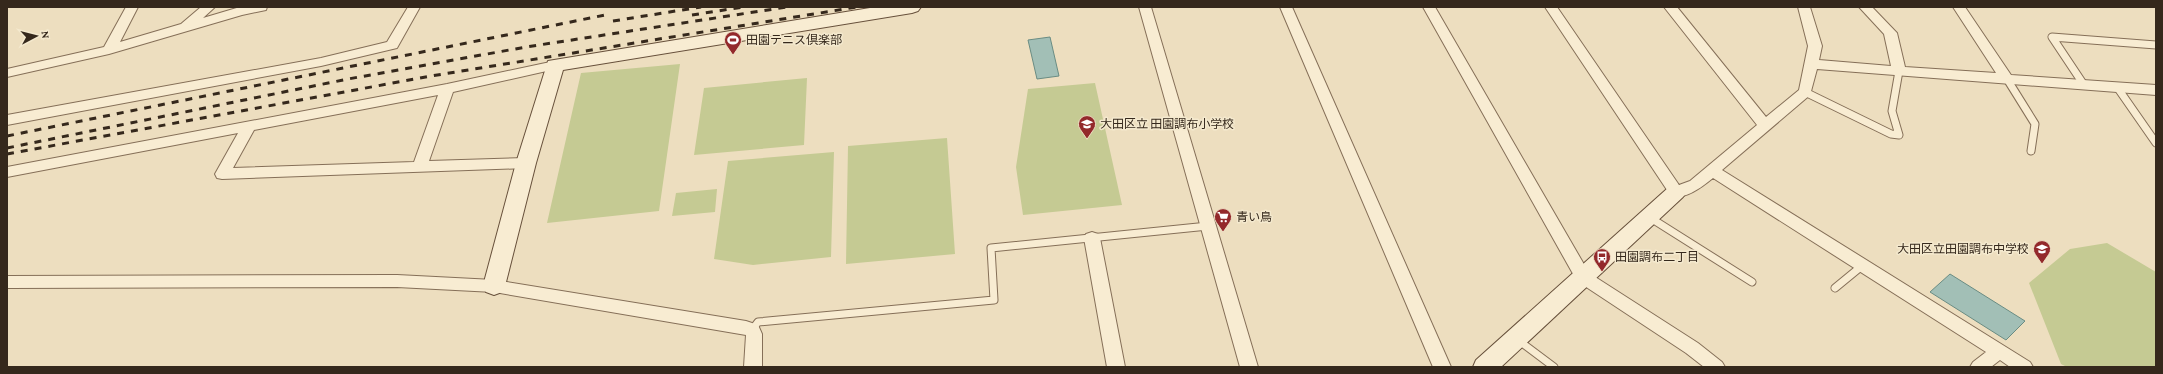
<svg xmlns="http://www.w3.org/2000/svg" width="2163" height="374" font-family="'Crimson Pro','Noto Sans JP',serif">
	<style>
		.green { fill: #c5ca93 }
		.water { fill: #a2bfb6; stroke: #6a8c83 }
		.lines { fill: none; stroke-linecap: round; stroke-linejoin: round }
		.lane-casing { stroke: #856f58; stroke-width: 9 }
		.street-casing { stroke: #856f58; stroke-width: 2 }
		.secondary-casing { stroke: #67503b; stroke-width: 2 }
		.lane { stroke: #f8ecd2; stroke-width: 7 }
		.street { fill: #f8ecd2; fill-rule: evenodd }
		.secondary { fill: #f8ecd2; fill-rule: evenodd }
		.rail { stroke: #35281c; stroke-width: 3; stroke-dasharray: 7 7; stroke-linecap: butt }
		.labels { text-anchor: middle; stroke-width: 3; stroke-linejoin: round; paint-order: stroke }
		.poi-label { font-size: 12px; fill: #35281c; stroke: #f4e9ce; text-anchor: start }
	</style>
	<rect width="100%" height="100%" fill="#eddebf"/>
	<path class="green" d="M680 64 659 211 547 223 581 73Z
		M807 78 804 145 694 155 704 88Z
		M1095 83 1122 205 1023 215 1016 167 1028 89Z
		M947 138 955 254 846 264 848 146Z
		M834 152 831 257 753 265 714 259 728 161Z
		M717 189 715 212 672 216 676 193Z
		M2107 243 2156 272V367H2067L2061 364 2029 283 2070 249Z"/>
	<path class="water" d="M1050 37 1059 76 1037 79 1028 40Z
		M1950 274 2025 321 2006 340 1930 292Z"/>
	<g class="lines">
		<g class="lane-casing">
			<path id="lane" d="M2007 79 2035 124 2031 151
				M2084 85 2052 37 2156 45
				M2117 87 2156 143
				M1805 92 1891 134 1899 135 1892 111 1899 71
				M1649 217 1752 282
				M1835 288 1863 265
				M752 330 758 322 994 300 991 248 1208 226
				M1518 340 1554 367"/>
		</g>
		<g class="street-casing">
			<path id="street" d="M126 7H138L120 42 181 24 201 7H215L203 18 240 7H267L266 10 242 15 109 54 7 77V69L104 47Z
				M408 7H420L397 48 321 66 7 125V115L321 58 387 42Z
				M1139 7H1151L1258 367H1240Z
				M1280 7H1292L1451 367H1433Z
				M1423 7H1435L1589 273 1698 343 1722 362 1725 367H1704L1686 353 1577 281Z
				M1545 7H1557L1679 185 1690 181 1757 125 1664 7H1677L1766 117 1799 90 1808 46 1798 7H1810L1822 46 1819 60 1891 66 1884 34 1859 7H1872L1897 33 1905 67 1996 73 1953 7H1965L2011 75 2156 85V95L1817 69 1810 95 1722 170 2030 362 2033 367H2010L2000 360 1991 367H1970L1973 362 1986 352 1713 178C1702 187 1685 200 1671 196Z
				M555 61 560 62 562 65 560 68 453 92 429 161 526 158 531 159 533 163 531 167 526 168 222 179 217 178 215 174 238 133 7 177V167L447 84ZM438 95 414 162 233 168 254 130Z
				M1092 232 1098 234 1100 238 1125 367H1107L1084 238 1086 234Z
				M397 275 494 280 746 321 758 325 762 334V367H744L746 335 494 292 397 287 7 288V276Z"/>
		</g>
		<g class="secondary-casing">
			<path id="secondary" d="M876 7H921L918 11 912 13 563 70 536 163 505 286 502 292 494 295 486 292 483 286 516 163 548 61Z
				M1676 184 1683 187 1687 192 1683 197 1501 367H1473L1476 360 1669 187Z"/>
		</g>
		<use href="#lane" class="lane"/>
		<use href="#street" class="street"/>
		<use href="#secondary" class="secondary"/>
		<path class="rail" d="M692 15 743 7
			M613 21 701 7
			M7 136 610 14
			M7 148 348 79 526 47 787 7
			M7 154 431 76 857 7"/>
	</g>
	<defs>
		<g id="stadium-pin" transform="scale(0.9)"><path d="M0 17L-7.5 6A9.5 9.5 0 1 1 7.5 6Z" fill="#93292b" stroke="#f4e9ce"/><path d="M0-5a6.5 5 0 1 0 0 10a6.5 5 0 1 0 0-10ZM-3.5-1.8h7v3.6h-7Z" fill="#fff"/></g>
		<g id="school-pin" transform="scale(0.9)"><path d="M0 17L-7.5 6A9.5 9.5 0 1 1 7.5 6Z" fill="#93292b" stroke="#f4e9ce"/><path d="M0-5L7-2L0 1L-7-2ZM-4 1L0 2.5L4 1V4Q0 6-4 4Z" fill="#fff"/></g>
		<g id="supermarket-pin" transform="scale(0.9)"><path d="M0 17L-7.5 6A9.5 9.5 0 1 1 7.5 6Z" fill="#93292b" stroke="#f4e9ce"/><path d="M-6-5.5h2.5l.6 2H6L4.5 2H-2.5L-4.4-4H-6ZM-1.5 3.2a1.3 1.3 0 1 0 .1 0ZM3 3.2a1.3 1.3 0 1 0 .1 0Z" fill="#fff"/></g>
		<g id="bus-pin" transform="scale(0.9)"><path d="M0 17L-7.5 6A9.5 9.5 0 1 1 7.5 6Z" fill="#93292b" stroke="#f4e9ce"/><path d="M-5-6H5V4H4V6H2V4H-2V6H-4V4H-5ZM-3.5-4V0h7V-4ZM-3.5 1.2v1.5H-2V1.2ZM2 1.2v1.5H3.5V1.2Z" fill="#fff"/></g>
	</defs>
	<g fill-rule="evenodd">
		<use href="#stadium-pin" x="733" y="40"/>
		<use href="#school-pin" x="1087" y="124"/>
		<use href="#supermarket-pin" x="1223" y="217"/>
		<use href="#school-pin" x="2042" y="249"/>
		<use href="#bus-pin" x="1602" y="257"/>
	</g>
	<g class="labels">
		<g class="poi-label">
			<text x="746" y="44">田園テニス倶楽部</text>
			<text x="1100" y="128">大田区立 田園調布小学校</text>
			<text x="1236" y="221">青い鳥</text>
			<text x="2029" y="253" text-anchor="end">大田区立田園調布中学校</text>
			<text x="1615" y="261">田園調布二丁目</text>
		</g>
	</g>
	<rect width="2163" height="374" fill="none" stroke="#35281c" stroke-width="16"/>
	<g transform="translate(36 36) rotate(83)" stroke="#f4e9ce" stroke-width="3" paint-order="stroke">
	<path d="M0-3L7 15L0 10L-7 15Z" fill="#35281c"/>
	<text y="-6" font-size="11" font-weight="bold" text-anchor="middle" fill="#35281c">N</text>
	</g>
</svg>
